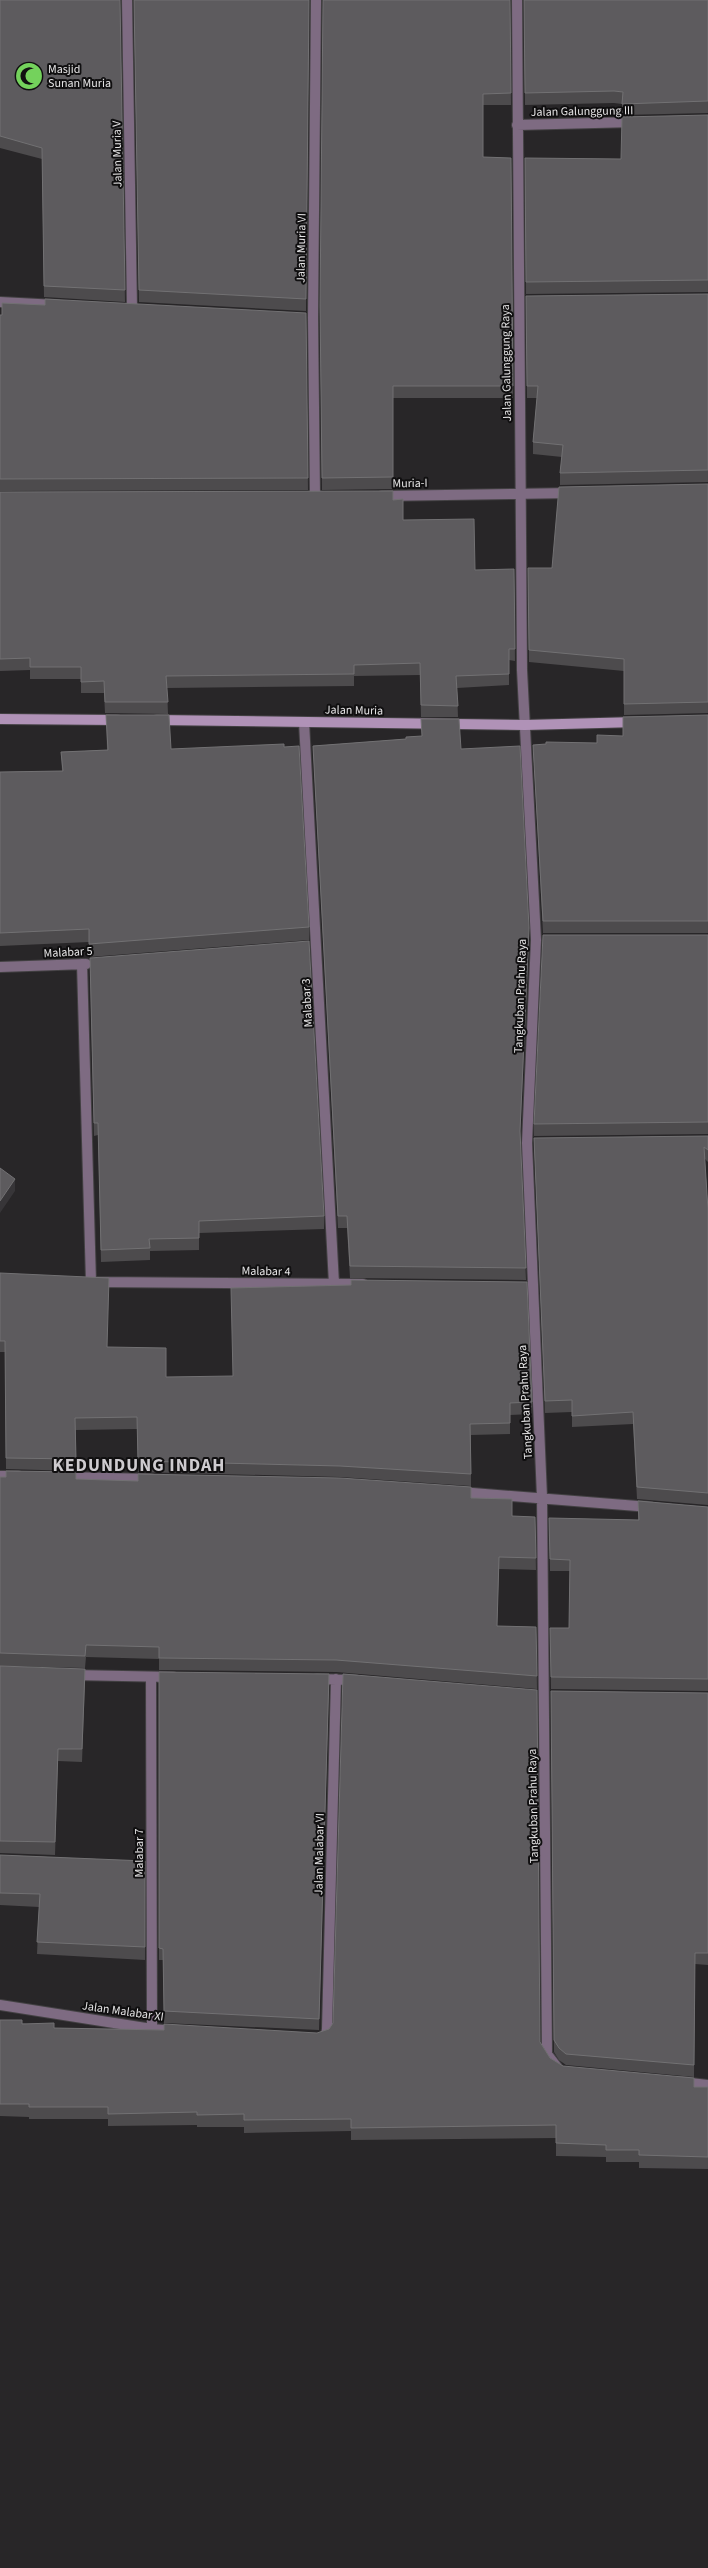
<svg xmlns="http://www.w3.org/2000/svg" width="708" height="2568" font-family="'Source Sans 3',sans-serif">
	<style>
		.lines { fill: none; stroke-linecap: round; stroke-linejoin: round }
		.street-casing { stroke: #434143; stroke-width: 12 }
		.secondary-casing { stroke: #434143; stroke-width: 12 }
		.street { stroke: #7e6b82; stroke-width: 10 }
		.secondary { stroke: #b092b7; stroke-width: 10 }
		.wall { fill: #4d4b4d }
		.shaded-wall { fill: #373538 }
		.building { fill: #5d5b5e; stroke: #727173 }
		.labels { text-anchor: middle; stroke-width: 4; stroke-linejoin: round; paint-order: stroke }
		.poi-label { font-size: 12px; fill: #e6e5e6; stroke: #100f10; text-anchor: start }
		.street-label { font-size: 12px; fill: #e6e5e6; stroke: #100f10 }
		.district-label { font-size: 18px; font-weight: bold; letter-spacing: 1px; fill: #cecbcf; stroke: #100f10 }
	</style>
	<rect width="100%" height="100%" fill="#282628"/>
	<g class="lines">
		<g class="street-casing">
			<path id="street" d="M127 0 132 308
				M517 0 522 670 536 940 527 1143 542 1497 547 2054 557 2067
				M517 125 634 122
				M0 302 57 305
				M382 496 572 493
				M315 497 313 318 316 0
				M304 722 334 1284
				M82 964 91 1282
				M0 967 86 964
				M95 1282 363 1284
				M0 1476H18
				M63 1477 151 1479
				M460 1492 650 1507
				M72 1675 173 1677
				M151 1677 152 2029
				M317 1679 355 1680
				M0 2005 152 2029 175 2031
				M321 2038 326 2035 327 2029 336 1679
				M682 2082 708 2085"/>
		</g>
		<g class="secondary-casing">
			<path id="secondary" d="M0 719 117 720
				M157 720 525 725 637 722"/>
		</g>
		<use href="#street" class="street"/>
		<use href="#secondary" class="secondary"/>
	</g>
	<path class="wall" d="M0 0H120L125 302 44 297 42 159 0 148Z
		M134 0H309L306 311 139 302Z
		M510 0 511 105H483V157L511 158 513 398H393V489L322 490 320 306Z
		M524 0H708V113L622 115V104L614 103 525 105Z
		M708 115V292L526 294 525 158 621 159Z
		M708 294V482L560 485V473L562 457 533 454V442L537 398H527L526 296Z
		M306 313 308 490 0 491V315Z
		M708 484V713L624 715V671L529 662 528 568H552Z
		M0 492 393 500 403 520 475 570 514 569 515 661 509 660V685L457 688 458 717H421L420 675 354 676V686L167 688 168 714 105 713 104 693H81V679H30V670L0 671Z
		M106 715 171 749 309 927V940L89 957V942L0 946V772L62 771 61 752 107 750Z
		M708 715V933H543L533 745 597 743 623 736Z
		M406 739 461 749 529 940 520 1137 526 1280 350 1278 347 1228H338L313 746Z
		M708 935V1134L534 1136V1124Z
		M90 970 324 1216V1229L199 1233V1250L150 1251V1260L101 1262 98 1135 94 1136Z
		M708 1136V1162L705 1159 708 1210V1505L637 1499 633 1424 572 1427V1412L545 1413 534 1138Z
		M0 1273 107 1347 166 1377 532 1402V1414L510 1415V1434L471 1435V1486L340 1477 138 1472 137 1429 76 1430V1471L6 1469 5 1352H0Z
		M0 1477 76 1479 471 1498 512 1516 535 1517 536 1570 499 1569 497 1626 536 1627 537 1689 336 1672 159 1670V1659L86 1657 85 1668 0 1666Z
		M638 1501 708 1507V1691L551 1689 550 1628H569L570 1571H550L549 1518 638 1520Z
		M0 1666 85 1682 82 1762 58 1761 55 1855 0 1853Z
		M159 1672 329 1686 319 2030 164 2023 163 1960H159Z
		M551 1691 708 1693V1965L695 1964 694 2077 566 2065 559 2060 554 2052Z
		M0 1855 145 1861V1960L37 1954 39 1907 0 1905Z
		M0 2020 54 2028 317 2033 540 2042 550 2058 563 2066 694 2087H708V2169L639 2168V2162H606V2157L556 2156V2138L351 2140V2131L244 2133V2127H197V2125L108 2126V2119H29V2117L0 2116Z"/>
	<path class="shaded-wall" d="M529 928V940L520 1143V1131Z
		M15 1179V1191L0 1213V1201Z
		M58 1749V1761L55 1855V1842Z"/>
	<path class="building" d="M0 0H120L125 290 44 286 42 148 0 136Z
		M134 0H309L306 299 139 290Z
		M323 0H510L511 93 483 94V157L511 158 513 386H393V477L322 478 320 306Z
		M524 0H708V101L622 104 623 92 614 91 525 93Z
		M708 115V280L526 282 525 158 621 159 622 117Z
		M708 294V470L560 473 563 445 533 442 538 386H527L526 296Z
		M45 299 306 313 308 478 0 479V315H2V303L45 305Z
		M708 484V702L624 704V659L529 650 528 568H552L559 487Z
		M393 491V500L403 499V520L474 519 475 570 514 569 515 649H509V674L456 676 458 706 421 705 420 663 354 665V674L166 676 168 702H105L104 681 81 682V667H30V658L0 659V492Z
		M106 715H169L171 749 284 744V747L299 746 309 927 89 944V929L0 933V772L63 771 61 752 108 750Z
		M708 715V921H543L533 745 546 744V742L597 743V735L623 736V717Z
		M421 719H459L461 749 520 746 529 928 520 1131 526 1268 350 1266 347 1216H338L313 746 406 739V737L422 736Z
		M543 935H708V1122L534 1124Z
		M309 941 324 1216 199 1221V1238L149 1239 150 1248 101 1250 98 1123H94L90 958Z
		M708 1136V1150L704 1147 708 1210V1493L637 1487 633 1412 572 1416V1400L545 1401 534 1138Z
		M0 1168 15 1179 0 1201Z
		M0 1273 109 1278 107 1347 166 1348V1377L233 1376 231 1288 351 1285V1280L527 1282 532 1402 510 1403V1423L470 1424 471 1474 340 1466 138 1461 137 1417 75 1418 76 1459 6 1458 5 1341H0Z
		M6 1471 76 1472V1479L138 1481V1474L340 1478 471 1487V1498L512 1499V1516L535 1517 536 1558 499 1557 497 1626 536 1627 537 1676 336 1660 159 1658V1647L86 1645 85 1656 0 1653V1477H6Z
		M638 1501 708 1507V1679L551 1677 550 1628H569L570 1560 550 1559 549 1518 639 1520Z
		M0 1666 85 1669 82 1749H58L55 1842 0 1841Z
		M159 1672 329 1674 319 2019 164 2011 163 1949 159 1948Z
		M343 1674 537 1690 540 2042 550 2058 563 2066 694 2078V2087H708V2157L639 2155V2150H606V2145L556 2143V2125L351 2128V2119L244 2120V2114L197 2115V2112L108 2114V2107H29V2104H0V2020H22V2024L54 2023V2028L164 2030V2024L317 2033 329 2029 333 2023Z
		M551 1691 708 1693V1953H695L694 2065 566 2054 559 2048 554 2040Z
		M0 1855 145 1861V1947L37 1942 40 1894 0 1893Z"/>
	<defs>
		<g id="mosque-disc" transform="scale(1.4375)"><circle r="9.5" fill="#74d25c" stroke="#100f10"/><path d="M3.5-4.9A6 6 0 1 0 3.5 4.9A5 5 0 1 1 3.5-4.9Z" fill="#111"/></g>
	</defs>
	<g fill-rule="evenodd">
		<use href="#mosque-disc" x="29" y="76"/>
	</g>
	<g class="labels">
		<g class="poi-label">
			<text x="48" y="73">Masjid<tspan x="48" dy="14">Sunan Muria</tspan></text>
		</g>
		<g class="street-label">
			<text transform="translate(582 111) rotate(-1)" y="4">Jalan Galunggung III</text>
			<text transform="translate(117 154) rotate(-91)" y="4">Jalan Muria V</text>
			<text transform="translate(301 248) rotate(-89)" y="4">Jalan Muria VI</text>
			<text transform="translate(506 363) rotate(-91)" y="4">Jalan Galunggung Raya</text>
			<text transform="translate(410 483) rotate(-1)" y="4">Muria-I</text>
			<text transform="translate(354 710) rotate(1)" y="4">Jalan Muria</text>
			<text transform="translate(68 952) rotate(-3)" y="4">Malabar 5</text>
			<text transform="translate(520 996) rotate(-88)" y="4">Tangkuban Prahu Raya</text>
			<text transform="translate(307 1003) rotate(-93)" y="4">Malabar 3</text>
			<text transform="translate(266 1271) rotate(1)" y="4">Malabar 4</text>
			<text transform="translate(525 1402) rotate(-93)" y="4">Tangkuban Prahu Raya</text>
			<text transform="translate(533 1806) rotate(-91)" y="4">Tangkuban Prahu Raya</text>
			<text transform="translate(139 1853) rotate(-90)" y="4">Malabar 7</text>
			<text transform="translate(319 1854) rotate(-89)" y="4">Jalan Malabar VI</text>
			<text transform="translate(123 2011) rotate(8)" y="4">Jalan Malabar XI</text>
		</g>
		<g class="district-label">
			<text x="139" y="1471">KEDUNDUNG INDAH</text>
		</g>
	</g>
</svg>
